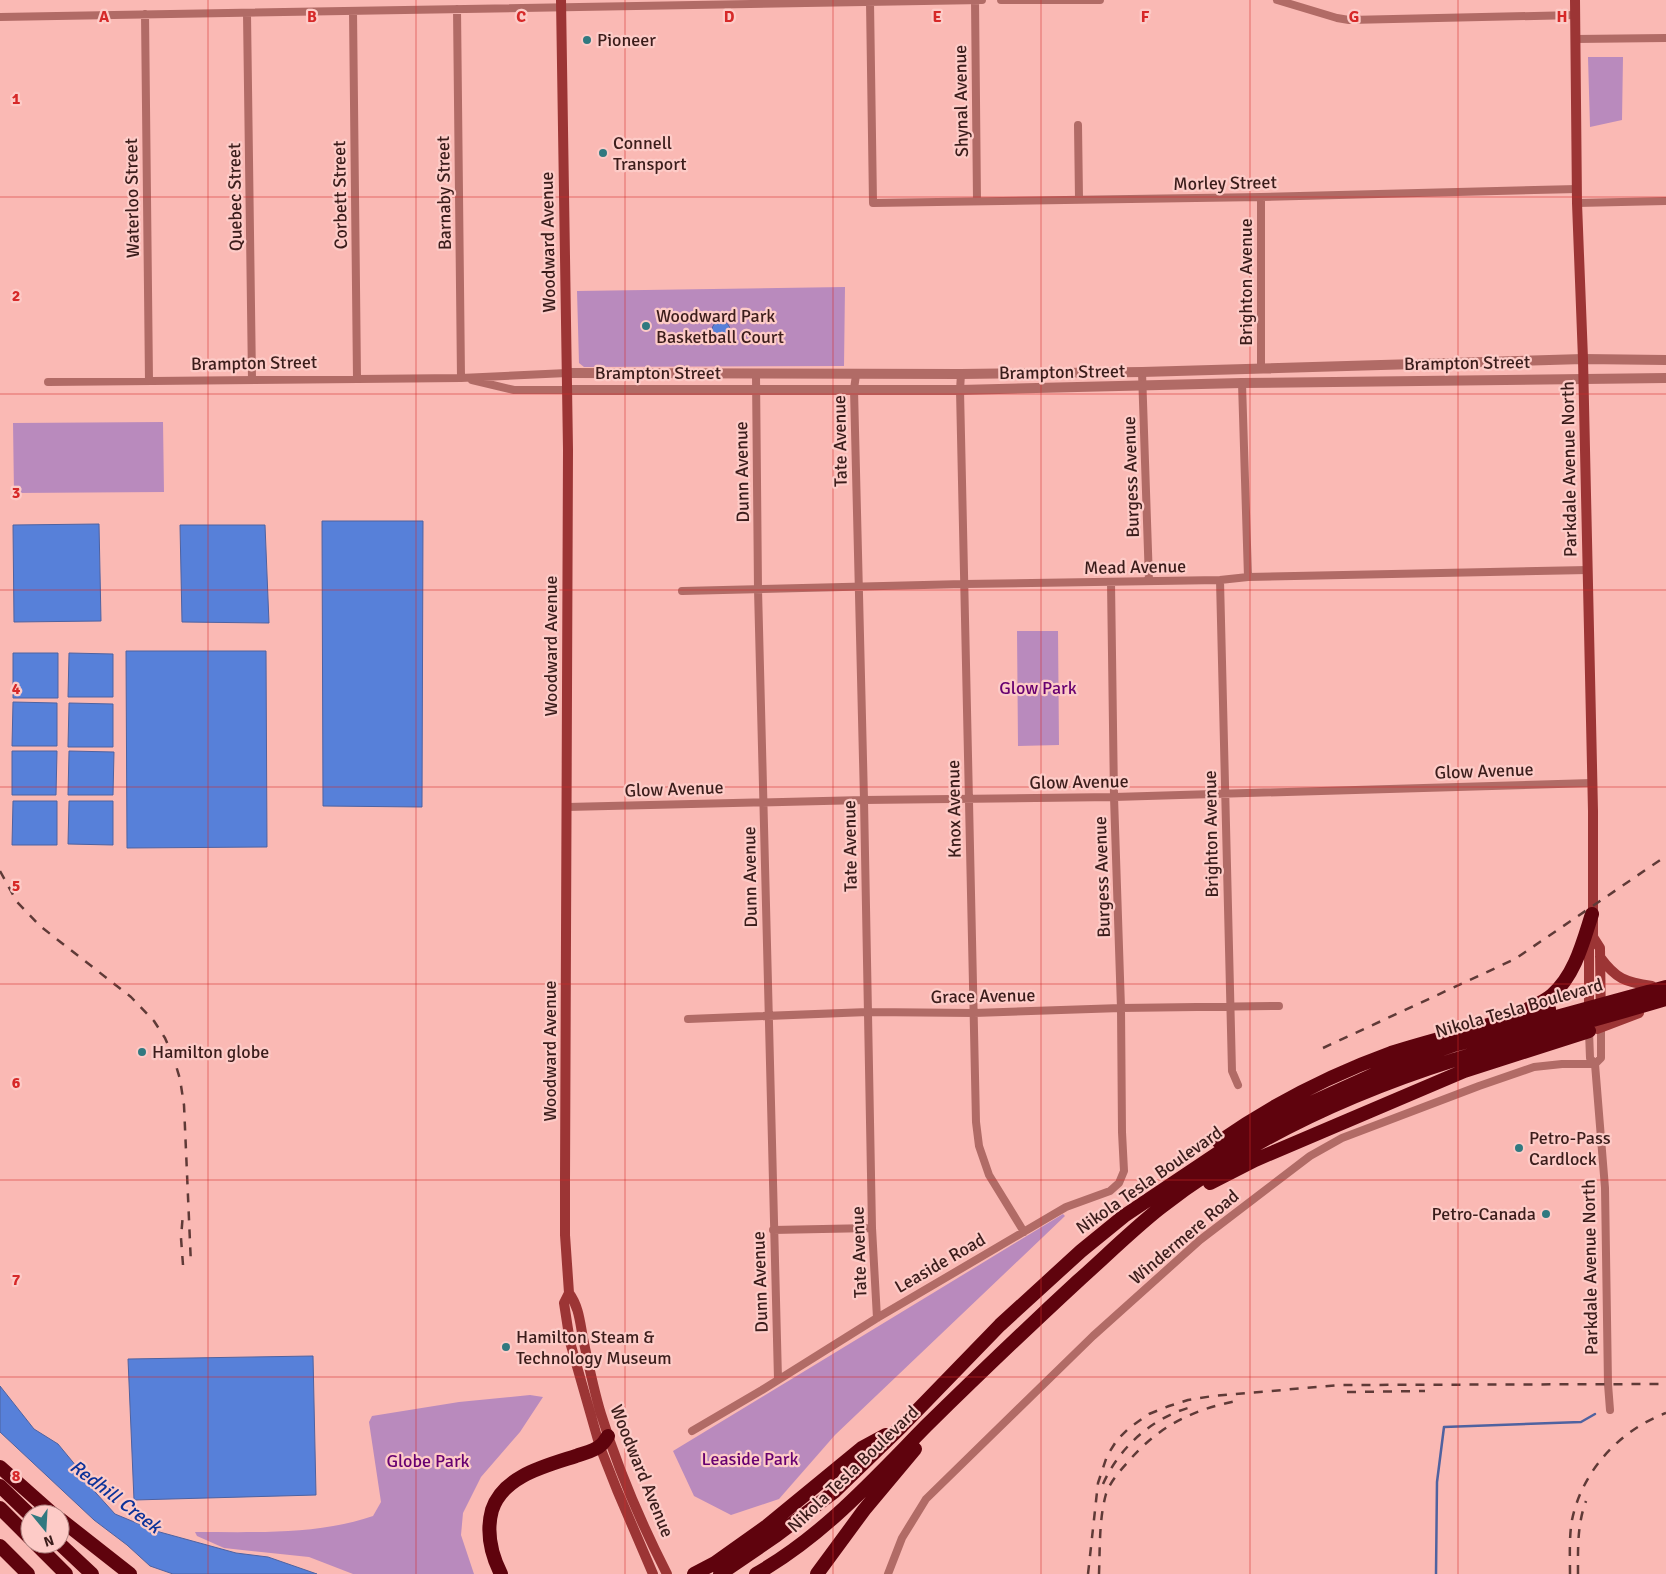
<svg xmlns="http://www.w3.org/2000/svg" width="1666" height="1574" font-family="Signika,sans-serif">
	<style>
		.green { fill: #b98abd }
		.water { fill: #5780d9; stroke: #4f62a0 }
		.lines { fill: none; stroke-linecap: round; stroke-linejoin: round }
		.stream { stroke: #4f62a0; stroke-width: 2.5 }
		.minor { stroke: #b16b66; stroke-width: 8 }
		.tertiary { stroke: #b16b66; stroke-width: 10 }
		.secondary { stroke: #9c3535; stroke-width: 10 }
		.motorway { stroke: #5f030d; stroke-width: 14 }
		.rail { stroke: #5f3a37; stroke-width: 2.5; stroke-dasharray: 9 9; stroke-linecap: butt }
		.grid { fill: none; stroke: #d62828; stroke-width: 1; stroke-opacity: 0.55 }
		.poi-dot { fill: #317980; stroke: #fdcbc7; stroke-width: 2 }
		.labels { text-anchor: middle; stroke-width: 4.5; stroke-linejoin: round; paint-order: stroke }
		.poi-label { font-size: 18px; fill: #3b1d1b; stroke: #fdcbc7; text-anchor: start }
		.street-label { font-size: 18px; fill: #3b1d1b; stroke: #fdcbc7 }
		.park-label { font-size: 18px; fill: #670070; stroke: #fdcbc7 }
		.water-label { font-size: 19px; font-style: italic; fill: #0c3299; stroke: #fdcbc7 }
		.grid-label { font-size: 16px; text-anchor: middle; font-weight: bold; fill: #d62828; stroke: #fdcbc7; stroke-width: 4.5; stroke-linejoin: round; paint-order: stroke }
	</style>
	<rect width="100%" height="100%" fill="#fab9b4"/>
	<path class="green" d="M1588 57H1623L1622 120 1590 127Z
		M845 287 844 366 584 367 579 363 577 291Z
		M163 422 164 492 14 493 13 423Z
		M1017 631H1058L1059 745 1018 746Z
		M1063 1214 1065 1216 835 1435 779 1499 731 1515 694 1496 673 1451Z
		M530 1395 543 1397 520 1432 481 1477 463 1513 461 1535 474 1574H353L309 1557 224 1548 197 1536 195 1532C253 1532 319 1535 373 1516L381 1502 369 1422 372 1416 459 1402Z"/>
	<path class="water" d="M712 330a9 9 0 1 1 18 0a9 9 0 1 1-18 0Z
		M322 521H423L422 807 323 806Z
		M99 524 101 621 14 622 13 525Z
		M180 525H265L269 623 182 622Z
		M126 651H266L267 847 127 848Z
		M13 653H58V698H13Z
		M69 653 113 654V697H68Z
		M13 702 57 703V746H12Z
		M69 703 113 704V747H68Z
		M12 751H57L56 795H12Z
		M69 751 114 752 113 795H68Z
		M13 801H57V845H12Z
		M69 801H113V845L68 844Z
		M313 1356 316 1495 134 1500 128 1359Z
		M0 1386 34 1429 58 1444 77 1467 87 1483 115 1514 156 1531 236 1553 268 1557 317 1574H173L150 1566 127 1545 94 1520 0 1432Z"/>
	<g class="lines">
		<path class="stream" d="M1436 1574 1437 1482 1444 1427 1581 1422 1595 1414"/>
		<path class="minor" d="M975 0 977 201
			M1001 0H1100
			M1277 0 1337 18 1349 20 1576 15
			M870 2 873 203 1261 197 1577 189
			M457 9 461 378
			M353 11 357 378
			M145 14 149 381
			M247 14 252 379
			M0 17 982 0
			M1575 39 1666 38
			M1078 125 1079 199
			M1261 197V367
			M1577 203 1666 201
			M1142 372 1149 581
			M961 374 960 390 976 1122 979 1146 989 1175 1024 1232
			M756 375 758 589 778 1379
			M856 375 854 389 864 800 872 1228 877 1318
			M472 380 514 390H567
			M48 382 461 378 567 373
			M1242 383 1248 577
			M1220 580 1232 1071 1238 1085
			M682 591 964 584 1220 580 1248 577 1588 570
			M567 807 864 800 1114 797 1592 783
			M688 1019 868 1012 974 1013 1121 1008 1279 1006
			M1589 1031 1590 1058 1595 1064 1605 1188 1608 1384 1610 1410
			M1595 1064 1601 1058V1027
			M773 1230 872 1228
			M692 1431 762 1390 877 1318 1066 1207 1110 1191 1119 1183 1124 1171 1122 1132 1121 1008 1114 797 1111 582
			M888 1574 902 1538 926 1499 1093 1336 1200 1240 1310 1156 1342 1138 1479 1086 1534 1067 1562 1064H1595"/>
		<path class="tertiary" d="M567 373 961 374 1142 372 1583 359 1666 360
			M567 390H960L1242 383 1666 378"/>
		<path class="secondary" d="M561 0 568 450 565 1181V1235L569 1293 564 1303 570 1342 600 1447 617 1490 653 1574
			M1575 0 1577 203 1583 359 1593 811V937L1589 949V1013
			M1593 937 1600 948 1601 1027
			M1600 957C1616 979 1625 982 1652 986
			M1597 1029 1639 1013
			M569 1293C580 1308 580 1325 584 1343 589 1367 594 1391 601 1414 618 1469 641 1523 667 1574"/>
		<path class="motorway" d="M1528 1009C1536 1005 1545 1001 1552 995 1575 975 1583 942 1592 914
			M1219 1142C1272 1105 1330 1075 1391 1053 1413 1046 1435 1040 1457 1034 1488 1025 1518 1016 1549 1009
			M1210 1183 1255 1160 1464 1071 1589 1031
			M0 1467 53 1514
			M0 1486 30 1515
			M0 1508 30 1538
			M60 1519 130 1574
			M36 1544 66 1574
			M60 1544 92 1574
			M0 1546 28 1574
			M501 1574C491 1554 486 1532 492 1510 503 1476 545 1466 576 1456 584 1453 595 1451 601 1445 604 1443 606 1439 608 1436
			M694 1574 715 1563 767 1526 862 1448 886 1435
			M720 1574 777 1535 834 1492 902 1426 1000 1325 1081 1251 1124 1216 1233 1143 1271 1121 1391 1067 1454 1045 1666 987
			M756 1574C823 1536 873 1480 926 1426 976 1377 1026 1329 1078 1281 1105 1257 1131 1231 1160 1208 1246 1141 1350 1093 1454 1060 1524 1038 1596 1020 1666 999
			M817 1574 864 1510 915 1449"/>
		<path class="rail" d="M0 871 17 902 40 926 131 997 154 1021 165 1038 174 1059 180 1079 184 1105 191 1265
			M1323 1048 1515 959 1666 856
			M183 1265 181 1238 183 1213
			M1347 1392 1425 1391
			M1103 1484C1120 1446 1154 1416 1195 1406
			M1088 1574 1098 1483 1107 1456 1117 1440 1129 1428 1149 1414 1169 1406 1188 1400 1213 1396 1340 1385 1666 1384
			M1099 1574C1100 1548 1099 1519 1106 1494 1110 1482 1119 1472 1127 1463 1159 1425 1194 1409 1241 1400
			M1570 1574C1570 1556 1569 1537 1572 1520 1582 1471 1620 1430 1666 1413
			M1578 1574C1578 1549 1577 1525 1586 1501"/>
	</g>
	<path class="grid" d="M208 0V1574M416 0V1574M625 0V1574M833 0V1574M1041 0V1574M1250 0V1574M1458 0V1574M0 197H1666M0 394H1666M0 590H1666M0 787H1666M0 984H1666M0 1180H1666M0 1377H1666"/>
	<g class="poi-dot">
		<circle cx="587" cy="40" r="5"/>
		<circle cx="603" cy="153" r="5"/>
		<circle cx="646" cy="326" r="5"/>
		<circle cx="142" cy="1052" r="5"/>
		<circle cx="1519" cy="1148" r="5"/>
		<circle cx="1546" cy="1214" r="5"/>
		<circle cx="506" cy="1347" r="5"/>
	</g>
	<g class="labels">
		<g class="poi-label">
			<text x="597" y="46">Pioneer</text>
			<text x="613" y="149">Connell<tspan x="613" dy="21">Transport</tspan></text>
			<text x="656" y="322">Woodward Park<tspan x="656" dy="21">Basketball Court</tspan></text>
			<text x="152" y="1058">Hamilton globe</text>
			<text x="1529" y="1144">Petro-Pass<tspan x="1529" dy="21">Cardlock</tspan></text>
			<text x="1536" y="1220" text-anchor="end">Petro-Canada</text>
			<text x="516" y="1343">Hamilton Steam &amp;<tspan x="516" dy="21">Technology Museum</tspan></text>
		</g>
		<g class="street-label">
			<text transform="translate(961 101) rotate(-91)" y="6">Shynal Avenue</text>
			<text transform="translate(1225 183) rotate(-1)" y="6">Morley Street</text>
			<text transform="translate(444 193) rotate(-91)" y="6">Barnaby Street</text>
			<text transform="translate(340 195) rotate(-91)" y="6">Corbett Street</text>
			<text transform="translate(235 197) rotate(-91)" y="6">Quebec Street</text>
			<text transform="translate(132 198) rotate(-91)" y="6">Waterloo Street</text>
			<text transform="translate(548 242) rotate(-91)" y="6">Woodward Avenue</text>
			<text transform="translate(1246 282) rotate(-90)" y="6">Brighton Avenue</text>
			<text transform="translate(254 363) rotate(-1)" y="6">Brampton Street</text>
			<text transform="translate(1467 363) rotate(-1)" y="6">Brampton Street</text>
			<text transform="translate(1062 372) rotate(-1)" y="6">Brampton Street</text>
			<text x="658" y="379">Brampton Street</text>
			<text transform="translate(840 441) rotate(-91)" y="6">Tate Avenue</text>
			<text transform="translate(1569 469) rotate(-91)" y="6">Parkdale Avenue North</text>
			<text transform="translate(742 472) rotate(-91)" y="6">Dunn Avenue</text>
			<text transform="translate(1131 477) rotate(-92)" y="6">Burgess Avenue</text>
			<text transform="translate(1135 567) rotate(-1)" y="6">Mead Avenue</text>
			<text transform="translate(551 646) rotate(-90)" y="6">Woodward Avenue</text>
			<text transform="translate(1484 771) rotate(-2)" y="6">Glow Avenue</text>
			<text transform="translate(1079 782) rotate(-1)" y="6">Glow Avenue</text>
			<text transform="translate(674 789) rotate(-2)" y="6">Glow Avenue</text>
			<text transform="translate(954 809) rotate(-91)" y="6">Knox Avenue</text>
			<text transform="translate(1211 834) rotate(-91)" y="6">Brighton Avenue</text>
			<text transform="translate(850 846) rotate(-91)" y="6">Tate Avenue</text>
			<text transform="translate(750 877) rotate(-91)" y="6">Dunn Avenue</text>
			<text transform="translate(1102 877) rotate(-92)" y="6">Burgess Avenue</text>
			<text transform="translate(983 996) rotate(-1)" y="6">Grace Avenue</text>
			<text transform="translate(1519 1008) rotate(-16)" y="6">Nikola Tesla Boulevard</text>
			<text transform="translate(550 1051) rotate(-90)" y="6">Woodward Avenue</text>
			<text transform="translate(1149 1180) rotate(-35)" y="6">Nikola Tesla Boulevard</text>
			<text transform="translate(1184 1237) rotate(-40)" y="6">Windermere Road</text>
			<text transform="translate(859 1252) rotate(-92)" y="6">Tate Avenue</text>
			<text transform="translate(940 1263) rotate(-30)" y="6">Leaside Road</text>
			<text transform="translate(1590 1267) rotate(-91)" y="6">Parkdale Avenue North</text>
			<text transform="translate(760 1282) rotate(-92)" y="6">Dunn Avenue</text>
			<text transform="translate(853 1469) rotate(-44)" y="6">Nikola Tesla Boulevard</text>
			<text transform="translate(642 1471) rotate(68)" y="6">Woodward Avenue</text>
		</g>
		<g class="park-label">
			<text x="1038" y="694">Glow Park</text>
			<text x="750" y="1465">Leaside Park</text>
			<text x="428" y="1467">Globe Park</text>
		</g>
		<g class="water-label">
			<text transform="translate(116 1496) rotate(37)" y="7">Redhill Creek</text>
		</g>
	</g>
	<g class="grid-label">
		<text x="104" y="22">A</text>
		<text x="312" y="22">B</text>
		<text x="521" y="22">C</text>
		<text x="729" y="22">D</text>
		<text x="937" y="22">E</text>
		<text x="1145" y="22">F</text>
		<text x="1354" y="22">G</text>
		<text x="1562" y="22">H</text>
		<text x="16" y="104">1</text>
		<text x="16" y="301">2</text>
		<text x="16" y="498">3</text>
		<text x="16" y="694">4</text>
		<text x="16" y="891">5</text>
		<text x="16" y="1088">6</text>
		<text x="16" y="1285">7</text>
		<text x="16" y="1481">8</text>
	</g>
	<g transform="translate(45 1529) rotate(162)"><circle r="24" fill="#fdcbc7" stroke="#af8582"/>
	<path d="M0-4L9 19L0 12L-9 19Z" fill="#317980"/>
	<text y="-8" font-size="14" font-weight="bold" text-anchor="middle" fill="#3b1d1b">N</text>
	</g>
</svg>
